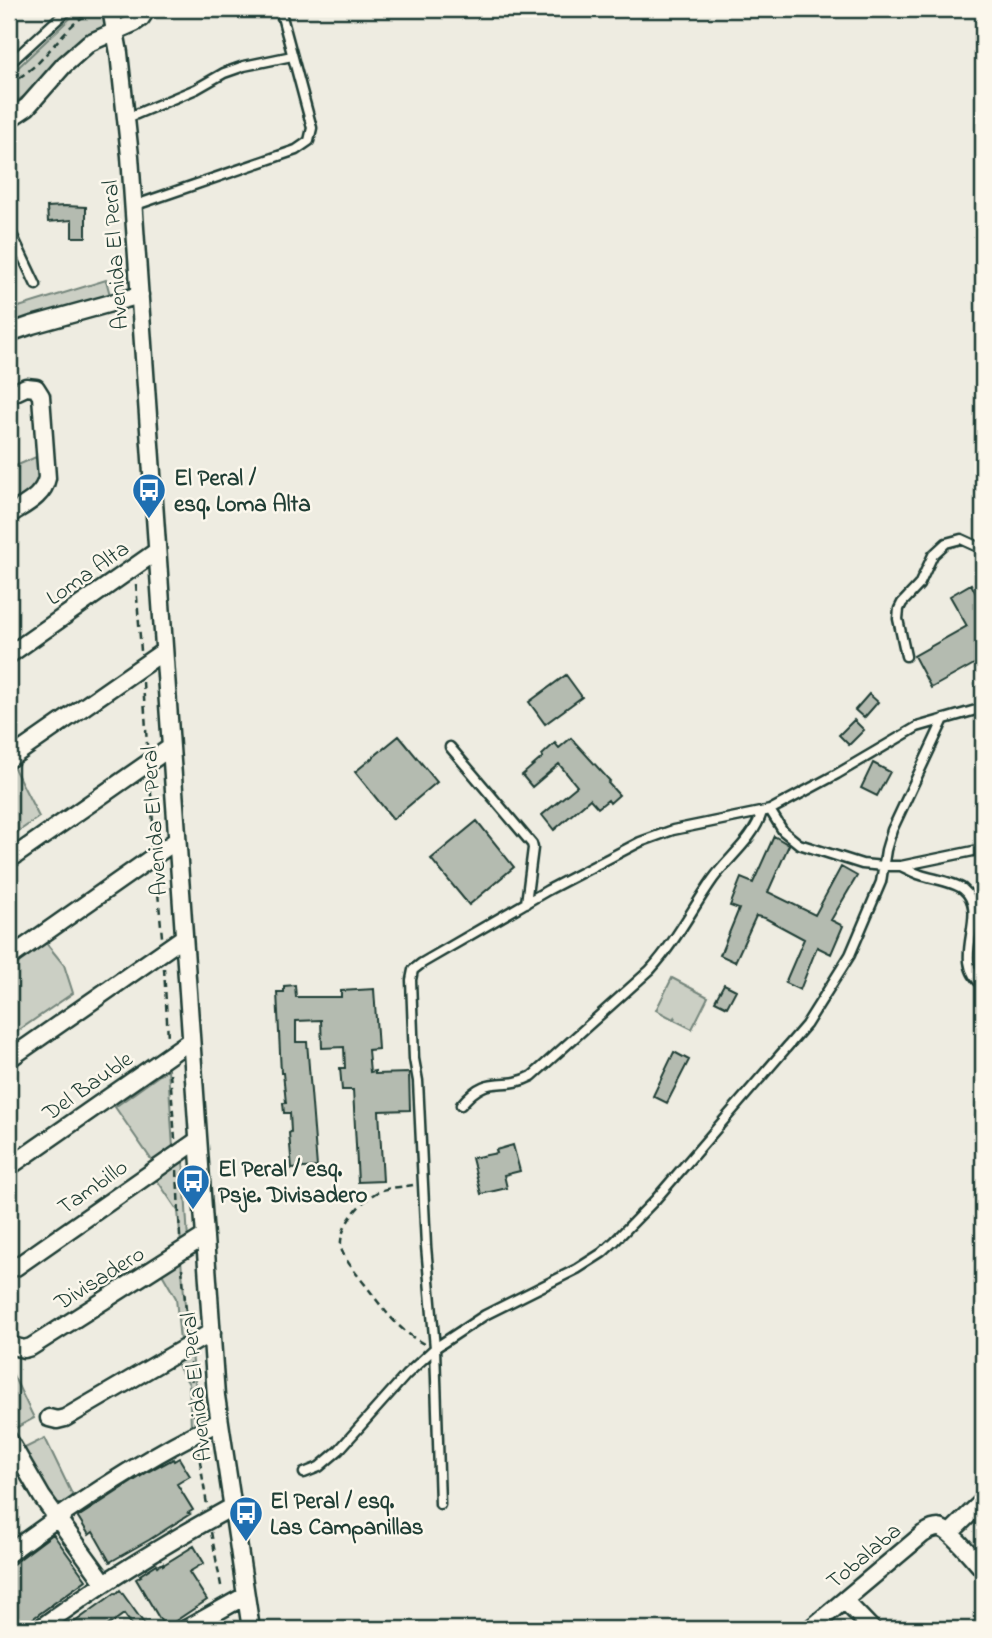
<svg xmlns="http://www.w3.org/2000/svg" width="992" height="1638" font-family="'Indie Flower',sans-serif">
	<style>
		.green { fill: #cbcfc4; stroke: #75867c; stroke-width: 2 }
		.building { fill: #b4bbb0; stroke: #1f3d34; stroke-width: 2 }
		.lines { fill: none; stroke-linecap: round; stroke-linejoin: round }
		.service-casing { stroke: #1f3d34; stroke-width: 13 }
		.minor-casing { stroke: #1f3d34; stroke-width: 21 }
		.path { stroke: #1f3d34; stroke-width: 2.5; stroke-dasharray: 7 5; stroke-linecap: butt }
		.service { stroke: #fbf7ec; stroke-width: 8 }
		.minor { stroke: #fbf7ec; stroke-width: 16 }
		.labels { text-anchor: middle; stroke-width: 5; stroke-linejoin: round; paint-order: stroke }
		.street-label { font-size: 23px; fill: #1f3d34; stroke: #fbf7ec }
		.poi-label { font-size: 23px; font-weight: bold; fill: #1f3d34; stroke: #fbf7ec; text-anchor: start }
	</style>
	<rect width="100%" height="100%" fill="#eeece1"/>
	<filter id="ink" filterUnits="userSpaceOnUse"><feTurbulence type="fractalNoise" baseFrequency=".0143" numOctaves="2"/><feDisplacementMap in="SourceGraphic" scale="14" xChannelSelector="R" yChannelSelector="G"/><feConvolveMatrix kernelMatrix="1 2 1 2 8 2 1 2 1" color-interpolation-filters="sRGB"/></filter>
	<g filter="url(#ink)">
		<path class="green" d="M80 9H102L106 29 84 37 29 93 9 106V76Z
			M106 280 110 295 21 319 9 324V310Z
			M36 457 39 478 36 486 9 505V469Z
			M13 766 39 817 9 838V769Z
			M46 943 64 965 73 993 9 1037V967Z
			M672 978 708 997 692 1029 674 1020 675 1016 673 1019 656 1010Z
			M168 1069 173 1148 153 1162 115 1107Z
			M183 1158 188 1240 181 1244 178 1211 155 1177Z
			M181 1260 188 1338 180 1341 176 1298 161 1272Z
			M192 1353 195 1382 197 1425 191 1426 189 1384 176 1363Z
			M9 1367 34 1418 14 1429 9 1420Z
			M45 1438 73 1496 71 1500 59 1508 21 1450Z"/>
		<path class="building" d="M65 206 86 207V237H72V220L48 222 47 207Z
			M971 584 983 607V659L931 688 914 656 967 626 950 596Z
			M566 675 582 697 545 724 529 702Z
			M869 694 878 702 864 718 855 710Z
			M854 720 864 730 849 745 839 735Z
			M399 736 437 782 393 819 355 772Z
			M571 738 610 781 608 783 619 795 610 803 608 800 598 808 590 799 554 830 542 815 577 786 559 764 532 787 522 775 543 757 542 755 555 743 559 748Z
			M873 763 890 772 877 796 861 788Z
			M477 821 514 867 469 905 431 859Z
			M774 836 789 845 768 892 815 915 841 867 857 876 831 920 843 926 831 954 817 947 800 990 785 983 804 939 765 918 756 916 735 962 720 955 739 909 730 906 741 878 753 883Z
			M724 984 736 990 727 1007 715 1001Z
			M295 985 296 997H341V991L374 989 378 1049 368 1050 370 1072 375 1071V1074L409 1073 410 1110 379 1111 383 1181 358 1182 353 1090H342L340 1068H345L344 1047 322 1048 321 1020 296 1021V1042H307L317 1167 292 1169 289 1133 291 1132 290 1113H284L283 1103H286L283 1073H281L277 992H284V986Z
			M674 1052 689 1060 667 1103 653 1096Z
			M513 1145 520 1171 504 1175 507 1188 481 1194 472 1158 497 1153 496 1150Z
			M179 1458 190 1476 177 1484 193 1510 188 1513 190 1514 149 1540 110 1562 93 1532 89 1535 78 1517 146 1473 162 1464V1465L173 1459 174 1461Z
			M53 1534 86 1580 28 1622 27 1621 16 1629H9V1567Z
			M194 1546 204 1563 189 1572 207 1600 165 1628 136 1579 141 1576 140 1575 157 1564 158 1566 163 1563V1565Z
			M120 1590 148 1629H135L124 1614 103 1629H65L115 1593 116 1594Z"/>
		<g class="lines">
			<g class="service-casing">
				<path id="service" d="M9 64 69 9
					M127 118 196 89 224 73 244 66 292 56
					M133 206 296 150 309 141 312 128 280 9
					M9 228 36 285
					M906 656 898 619 899 609 902 603 919 585 933 555 946 543 961 539 983 549
					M450 747 532 844 533 848 526 903
					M770 810 783 831 799 844 862 864 884 866H901L983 849
					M901 866C908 869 914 873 921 875 933 879 954 882 963 889 992 913 948 960 983 985
					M461 1105C489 1071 502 1092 532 1076L650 970C675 943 692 909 713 879 729 857 754 839 762 812
					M304 1473 319 1467 339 1450 406 1375 435 1348 485 1315 577 1269 602 1253 615 1241 655 1200 806 1025 850 955 881 882 886 850 892 830 944 719
					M440 1504 435 1348 426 1246 418 1081 414 1059 411 980 413 970 422 963 548 890 640 842 673 830 770 810 837 774 917 727 983 708"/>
			</g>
			<g class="minor-casing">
				<path id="minor" d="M111 9 119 53 130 156 216 1396 251 1629
					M9 119 27 107 64 65 89 43 134 23 141 18 147 9
					M9 333 32 325 140 295
					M9 395 26 387 36 388 41 396 47 478C43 497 25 504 9 515
					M9 655 157 551
					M9 759 164 651
					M9 860 171 747
					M9 958 177 840
					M9 1059 184 937
					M9 1167 191 1040
					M9 1268 16 1267 198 1140
					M16 1347 24 1349 31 1347 205 1236
					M49 1418 57 1420 65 1418 212 1332
					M9 1440 42 1497 104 1582
					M950 1533 983 1501
					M9 1553C75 1504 145 1457 219 1422
					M845 1601 872 1629
					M39 1629C101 1583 164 1544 232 1507
					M186 1629 245 1596
					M810 1629 923 1534C928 1531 932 1528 938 1528 950 1528 974 1560 983 1569"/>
			</g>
			<path class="path" d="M9 85C18 79 27 72 36 65 55 46 72 18 98 9
				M136 584 141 651
				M143 682 147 745
				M150 779 154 839
				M156 870 162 937
				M164 968 168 1038
				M170 1073 175 1139
				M177 1170 180 1237
				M413 1185C403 1187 390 1187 380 1191 362 1198 335 1230 342 1251 348 1265 361 1279 370 1291 386 1313 400 1331 424 1344
				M182 1268 188 1331
				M190 1362 195 1419
				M198 1449 207 1505
				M211 1532 222 1591"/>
			<use href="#service" class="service"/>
			<use href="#minor" class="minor"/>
		</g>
	</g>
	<defs>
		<g id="bus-pin" transform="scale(1.75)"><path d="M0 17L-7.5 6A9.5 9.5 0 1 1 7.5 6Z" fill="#1f6fb2" stroke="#fbf7ec"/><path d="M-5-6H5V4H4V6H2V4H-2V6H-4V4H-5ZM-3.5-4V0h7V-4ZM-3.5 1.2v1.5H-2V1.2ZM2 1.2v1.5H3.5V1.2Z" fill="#fff"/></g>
	</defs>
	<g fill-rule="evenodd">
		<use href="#bus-pin" x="149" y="490"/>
		<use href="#bus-pin" x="193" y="1181"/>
		<use href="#bus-pin" x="246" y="1513"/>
	</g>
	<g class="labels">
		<g class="street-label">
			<text transform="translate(114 255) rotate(-94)" y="8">Avenida El Peral</text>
			<text transform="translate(87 572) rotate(-35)" y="8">Loma Alta</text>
			<text transform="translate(153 821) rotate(-94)" y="8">Avenida El Peral</text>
			<text transform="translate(87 1085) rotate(-35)" y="8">Del Bauble</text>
			<text transform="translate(92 1186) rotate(-35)" y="8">Tambillo</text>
			<text transform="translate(99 1277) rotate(-32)" y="8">Divisadero</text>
			<text transform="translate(195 1387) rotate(-96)" y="8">Avenida El Peral</text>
			<text transform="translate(863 1555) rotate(-40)" y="8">Tobalaba</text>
		</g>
		<g class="poi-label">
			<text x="174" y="485">El Peral /<tspan x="174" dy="26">esq. Loma Alta</tspan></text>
			<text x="218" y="1176">El Peral / esq.<tspan x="218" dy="26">Psje. Divisadero</tspan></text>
			<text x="270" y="1508">El Peral / esq.<tspan x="270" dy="26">Las Campanillas</tspan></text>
		</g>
	</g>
	<rect width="992" height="1638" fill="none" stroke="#fbf7ec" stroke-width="35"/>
	<rect x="18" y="18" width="957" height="1603" fill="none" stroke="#1f3d34" stroke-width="2.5" filter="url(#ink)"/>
</svg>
